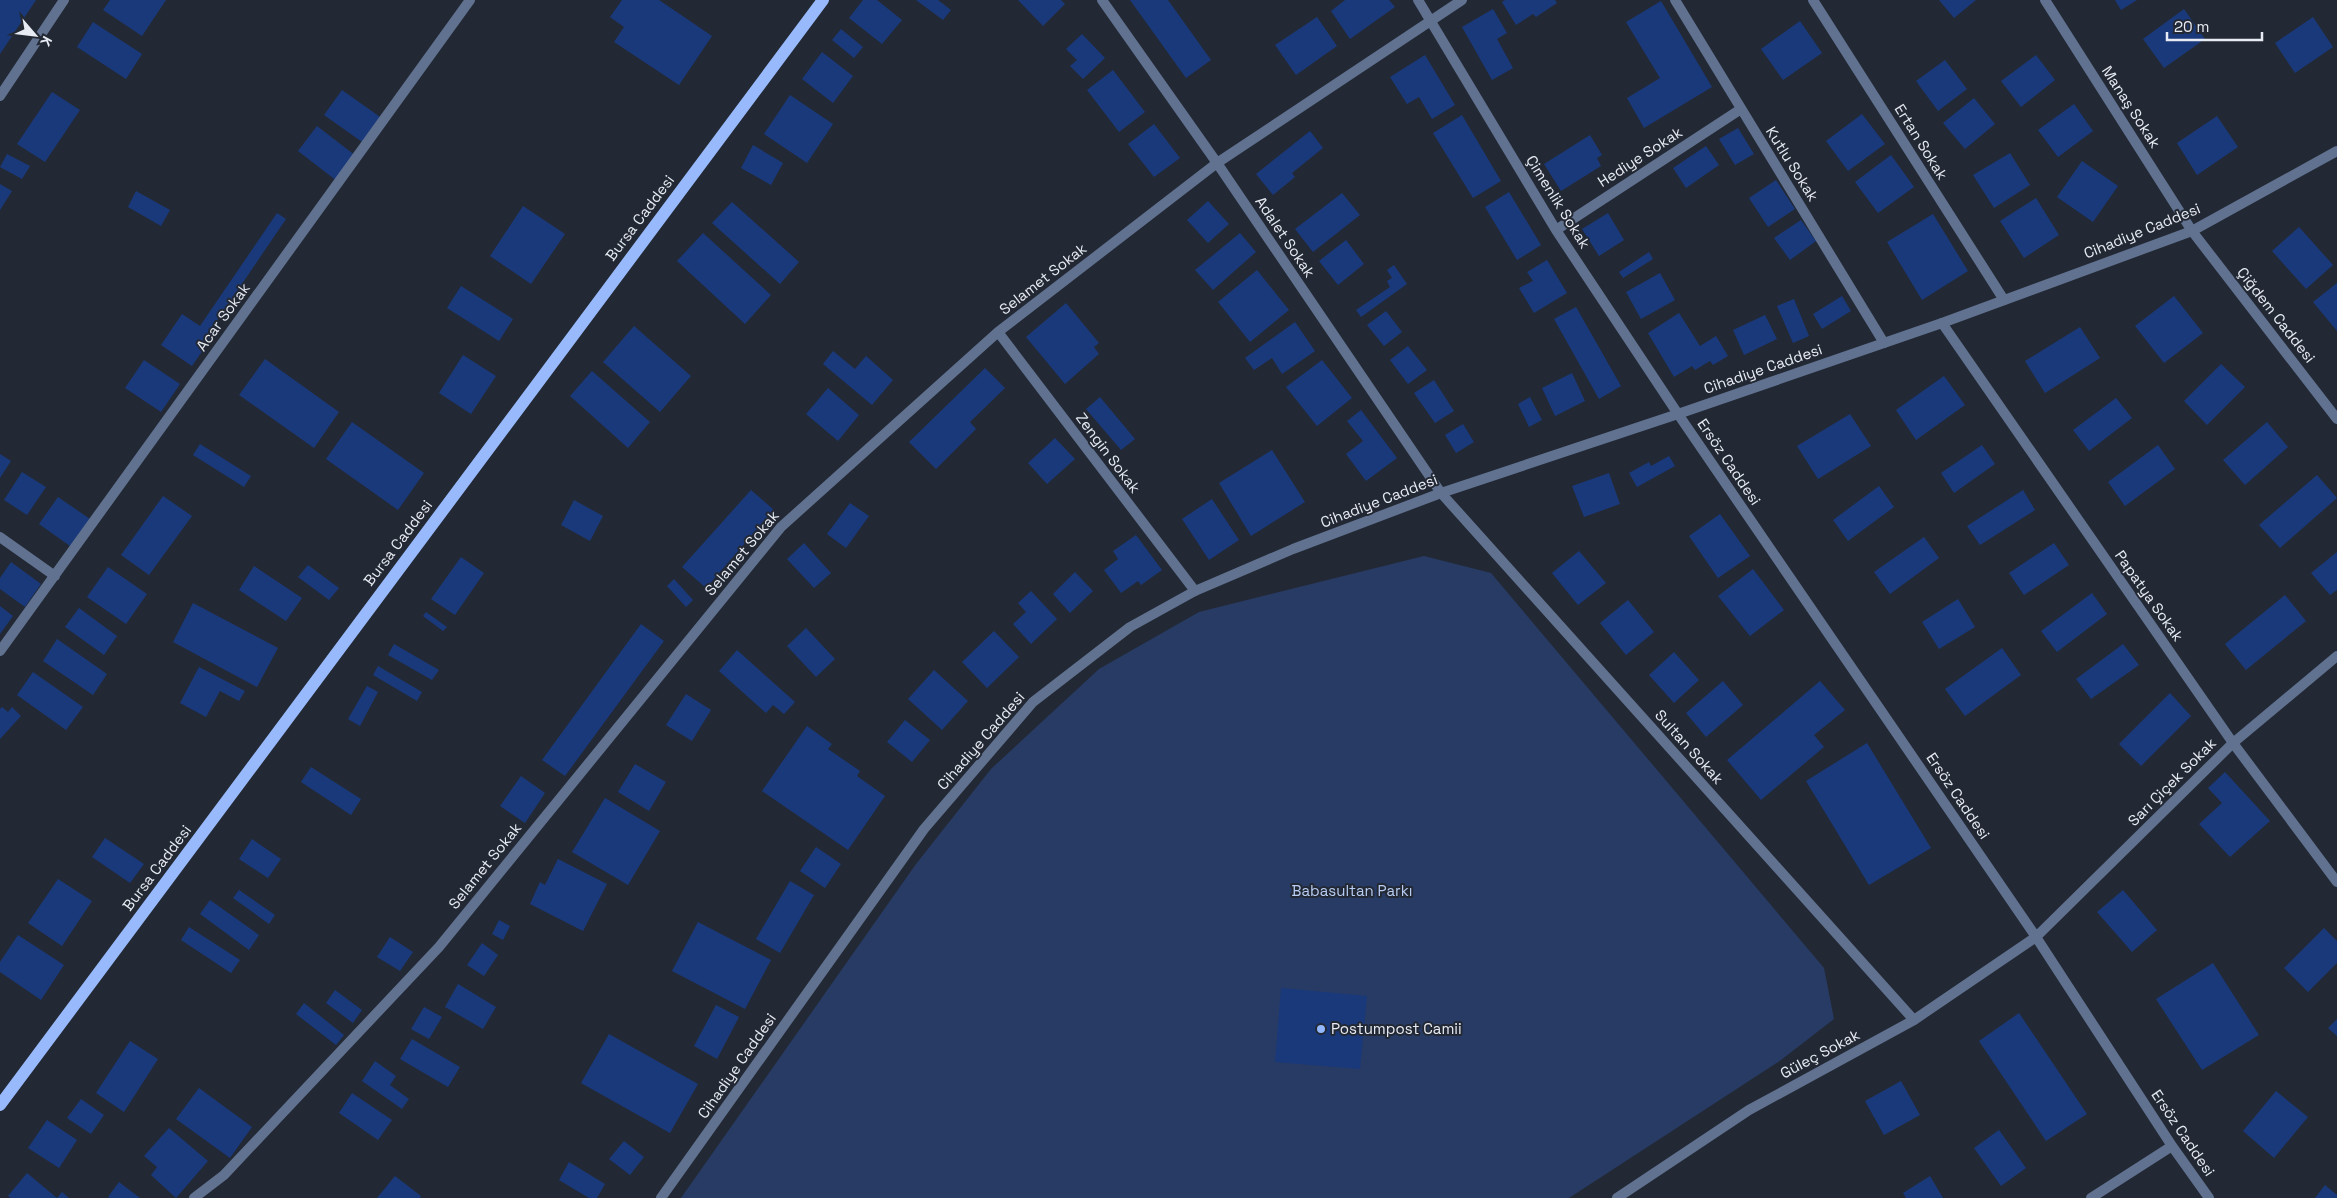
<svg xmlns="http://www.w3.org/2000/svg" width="2337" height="1198" font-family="'Space Grotesk',sans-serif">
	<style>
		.green { fill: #273b65 }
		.building { fill: #1a397b }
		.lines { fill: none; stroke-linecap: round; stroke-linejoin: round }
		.minor { stroke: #617291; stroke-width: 10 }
		.tertiary { stroke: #617291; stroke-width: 10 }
		.primary { stroke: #98bafc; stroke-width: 12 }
		.poi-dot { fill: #93b7fd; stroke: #232934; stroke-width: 2 }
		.labels { text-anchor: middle; stroke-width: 4; stroke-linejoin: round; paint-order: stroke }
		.street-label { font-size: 15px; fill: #e7ebf3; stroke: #232934 }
		.park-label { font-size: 15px; fill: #b8cdf4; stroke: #232934 }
		.poi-label { font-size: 15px; fill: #e7ebf3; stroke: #232934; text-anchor: start }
	</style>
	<rect width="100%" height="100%" fill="#232934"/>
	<path class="green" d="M1424 556 1491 573 1824 968 1834 1019 1781 1060 1569 1198H681L916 864 991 769 1099 669 1199 612Z"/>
	<path class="building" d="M0 0H36L0 54Z
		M110 0H166L142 36 103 10Z
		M622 0H659L712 36 679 85 614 42 624 27 610 17Z
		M863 0H877L902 20 882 44 849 18Z
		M916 0H938L951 10 943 20Z
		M1018 0H1061L1065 4 1043 26Z
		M1130 0H1168L1211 60 1186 78Z
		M1345 0H1389L1395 7 1350 39 1331 11Z
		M1505 0H1555L1557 3 1536 17 1533 14 1516 25 1502 2Z
		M1939 0H1976L1954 18Z
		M2115 0H2137L2121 10Z
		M1661 1 1712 87 1644 128 1627 98 1660 78 1626 22Z
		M1493 9 1507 33 1497 39 1513 68 1492 80 1462 27Z
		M2184 9 2205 39 2164 68 2143 39Z
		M1317 17 1337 46 1296 75 1275 45Z
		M2313 17 2333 47 2295 73 2275 43Z
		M1800 21 1822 53 1783 80 1761 49Z
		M93 22 142 54 126 79 77 47Z
		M841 29 863 47 854 58 832 40Z
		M1082 34 1105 58 1083 79 1070 66 1077 60 1066 49Z
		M822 52 853 76 833 103 802 79Z
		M1425 55 1455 105 1432 119 1419 97 1407 104 1390 77Z
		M2036 55 2055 80 2021 107 2001 81Z
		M1945 60 1967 89 1938 111 1916 81Z
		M1113 70 1145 112 1119 132 1087 90Z
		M342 90 383 119 365 144 324 115Z
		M52 92 80 110 45 162 17 144Z
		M790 95 833 124 807 163 764 134Z
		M1974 98 1995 124 1965 149 1943 123Z
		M2074 104 2093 131 2058 157 2038 130Z
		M1862 114 1885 144 1848 171 1826 141Z
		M1462 115 1501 181 1473 198 1433 133Z
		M2217 116 2238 147 2197 175 2177 143Z
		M1154 124 1180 158 1154 177 1128 144Z
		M317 126 356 156 337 181 298 151Z
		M1738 128 1754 154 1735 165 1719 139Z
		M1310 131 1323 148 1292 173 1295 177 1273 195 1256 174Z
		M1590 135 1602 155 1597 158 1601 166 1561 191 1544 164Z
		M753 145 783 163 771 185 741 168Z
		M1706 146 1719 165 1686 188 1673 168Z
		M2010 153 2030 185 1994 208 1973 175Z
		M7 154 30 166 22 179 0 167Z
		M1891 155 1914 187 1878 213 1855 182Z
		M2082 161 2118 186 2093 222 2057 197Z
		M1776 180 1795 209 1768 227 1749 198Z
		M0 184 12 191 0 210Z
		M136 191 170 210 161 226 128 207Z
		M1509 192 1541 245 1517 260 1485 207Z
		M1342 193 1360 215 1313 252 1295 229Z
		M2036 198 2059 235 2024 258 2000 221Z
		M1208 201 1229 224 1208 243 1187 220Z
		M732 202 799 262 780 284 712 223Z
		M523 206 565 234 531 284 490 256Z
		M277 213 286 219 212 328 216 331 192 366 161 345 182 314 200 326Z
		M1608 213 1624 240 1599 256 1582 229Z
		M1933 214 1968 271 1922 300 1887 242Z
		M1801 220 1816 241 1790 260 1774 238Z
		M2299 227 2333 265 2306 289 2272 251Z
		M703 233 771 295 745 324 677 261Z
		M1240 233 1256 252 1213 290 1195 270Z
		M1346 240 1364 264 1338 285 1319 261Z
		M1649 252 1653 259 1623 278 1619 272Z
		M1547 260 1567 293 1534 313 1519 288 1533 281 1527 272Z
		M1394 265 1407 284 1361 317 1356 310 1390 287 1387 281 1392 278 1387 270Z
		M1257 270 1289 310 1250 342 1218 302Z
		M1660 273 1675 300 1641 319 1626 292Z
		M2337 283V331L2313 302Z
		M461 286 513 319 499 341 447 308Z
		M1842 296 1851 311 1822 329 1813 314Z
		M2174 296 2203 333 2164 363 2135 326Z
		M1794 299 1809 336 1793 343 1777 306Z
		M1066 303 1099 343 1094 347 1099 354 1065 384 1026 337Z
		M1576 307 1621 386 1599 399 1554 319Z
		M1386 311 1402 332 1384 346 1367 325Z
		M1679 313 1700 346 1716 336 1728 356 1713 365 1710 361 1695 370 1692 366 1674 377 1648 333Z
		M1765 315 1777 339 1744 355 1733 330Z
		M1295 322 1315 351 1282 374 1272 358 1254 370 1245 358Z
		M634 326 691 376 660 412 603 362Z
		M2080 327 2100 358 2045 393 2025 361Z
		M1408 346 1427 370 1408 384 1390 360Z
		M833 351 855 369 866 356 893 380 872 405 823 364Z
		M463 355 496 376 471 414 439 393Z
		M265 359 339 412 314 448 239 395Z
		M144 360 180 384 161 412 125 388Z
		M1322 360 1352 398 1317 426 1286 387Z
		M2221 364 2245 387 2207 425 2184 401Z
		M985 368 1005 388 970 422 976 429 936 469 909 442Z
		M592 371 650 422 628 448 570 396Z
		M1572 373 1585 401 1555 416 1542 388Z
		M1944 376 1965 405 1916 440 1896 410Z
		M1434 380 1454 411 1435 423 1414 393Z
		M828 388 859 415 838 441 806 414Z
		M1100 397 1135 439 1121 450 1086 409Z
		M1530 397 1542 420 1529 427 1518 404Z
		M2116 398 2132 418 2089 451 2073 430Z
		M1361 410 1397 458 1366 481 1346 454 1363 441 1347 421Z
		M1850 414 1871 446 1818 479 1797 446Z
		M352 422 424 473 398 510 326 459Z
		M2267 422 2288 447 2245 485 2223 460Z
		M1463 424 1474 442 1456 453 1445 435Z
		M1055 438 1075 459 1047 484 1028 463Z
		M200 444 251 476 244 487 193 455Z
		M1982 445 1995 464 1954 493 1941 473Z
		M2158 445 2175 469 2125 506 2108 482Z
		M1272 450 1305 502 1251 536 1219 483Z
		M0 454 11 461 0 478Z
		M1669 456 1675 466 1637 487 1629 473 1649 462 1651 466Z
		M22 472 46 487 27 515 4 500Z
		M1609 473 1620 504 1584 517 1572 486Z
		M2317 475 2337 498 2280 548 2259 525Z
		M1879 486 1894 507 1848 541 1833 520Z
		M751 490 774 510 706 588 682 567Z
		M2023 490 2035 510 1980 545 1967 526Z
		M163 496 192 516 149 575 121 555Z
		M58 497 90 519 70 546 39 524Z
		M1212 499 1239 540 1209 560 1182 519Z
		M574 500 603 516 590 541 561 525Z
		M850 503 869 516 846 548 827 534Z
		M1720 514 1750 556 1718 578 1689 536Z
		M1136 535 1162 570 1141 585 1138 581 1121 593 1104 570 1118 559 1113 551Z
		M1924 537 1939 558 1890 594 1874 572Z
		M804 543 831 573 814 588 787 559Z
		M2054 543 2069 565 2024 595 2009 573Z
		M1579 551 1606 583 1578 605 1552 573Z
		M2337 552V590L2330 595 2311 573Z
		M461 557 484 573 455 615 431 599Z
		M11 562 41 584 25 607 0 589V578Z
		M308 565 339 588 329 600 298 577Z
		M254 566 302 598 286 621 239 590Z
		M108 567 147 594 126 624 87 597Z
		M1753 569 1784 610 1750 636 1718 596Z
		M1075 572 1093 591 1070 613 1053 594Z
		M674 579 693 600 686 607 667 586Z
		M1031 591 1057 619 1031 644 1013 624 1026 612 1018 603Z
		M2092 593 2107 614 2057 652 2041 631Z
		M2285 595 2306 621 2246 670 2225 644Z
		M1958 599 1975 627 1939 649 1922 622Z
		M1628 600 1654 632 1626 655 1600 623Z
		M193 603 278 648 257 687 173 642Z
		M0 606 13 616 0 634Z
		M79 608 117 636 104 655 65 627Z
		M426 612 447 627 443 631 423 616Z
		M641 624 664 641 565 776 542 760Z
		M806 628 835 659 816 677 787 646Z
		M994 631 1019 657 987 688 962 662Z
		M57 639 107 674 93 695 43 661Z
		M394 644 439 670 432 680 388 655Z
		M2123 644 2139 665 2091 699 2076 679Z
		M2002 648 2021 675 1965 716 1945 689Z
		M737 650 795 702 784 714 773 705 766 713 719 671Z
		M1674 652 1699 680 1674 703 1649 675Z
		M378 666 422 692 417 701 373 675Z
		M199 667 245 691 239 701 220 691 206 717 180 703Z
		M934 670 968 701 942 730 908 699Z
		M33 672 83 707 66 730 17 695Z
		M1723 681 1743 705 1706 737 1686 713Z
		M1820 681 1845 710 1814 735 1824 747 1761 800 1727 760Z
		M367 686 378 692 360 726 348 719Z
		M2170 693 2191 716 2141 766 2119 744Z
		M686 694 711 710 692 741 666 725Z
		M2 707 8 712 12 707 21 716 0 739V709Z
		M905 720 930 740 912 762 887 742Z
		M807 726 832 744 828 749 860 771 857 776 885 796 848 850 762 791Z
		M1867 743 1931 848 1869 885 1806 781Z
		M635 764 666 782 649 811 618 792Z
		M311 767 361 799 351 815 301 782Z
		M2225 772 2270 821 2230 857 2199 824 2222 803 2208 788Z
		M521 776 545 793 525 823 500 806Z
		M605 798 660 831 628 885 572 852Z
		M105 838 144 864 130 883 92 857Z
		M252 839 281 859 268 878 239 859Z
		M816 847 841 864 825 888 800 871Z
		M558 859 607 884 583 931 530 904 540 882 545 885Z
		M58 879 92 901 62 946 28 923Z
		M790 881 814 895 780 953 756 939Z
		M239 890 275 915 269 924 233 898Z
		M2123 890 2157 930 2132 952 2097 912Z
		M210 900 259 935 249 950 200 914Z
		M499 920 510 926 503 940 492 934Z
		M698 922 771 960 745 1009 672 971Z
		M189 927 240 960 231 973 181 940Z
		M2324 928 2337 941V963L2308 992 2284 968Z
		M18 935 64 965 41 1000 0 972V962Z
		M390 937 413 952 400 971 377 957Z
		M482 943 498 955 484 976 467 965Z
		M2213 963 2259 1035 2202 1070 2156 999Z
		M458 984 496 1007 483 1029 445 1007Z
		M1281 988 1367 996 1360 1069 1275 1062Z
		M335 990 362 1010 353 1023 326 1003Z
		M304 1003 344 1035 336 1045 296 1014Z
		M716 1005 739 1017 717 1059 694 1046Z
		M424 1007 442 1017 429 1039 411 1029Z
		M2019 1013 2087 1114 2046 1141 1979 1041Z
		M2337 1019V1036L2328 1028Z
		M609 1034 698 1084 670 1133 581 1083Z
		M412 1039 460 1067 448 1087 400 1059Z
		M130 1041 158 1059 124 1112 96 1093Z
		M375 1061 396 1076 390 1085 409 1099 402 1109 362 1081Z
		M1901 1081 1920 1115 1884 1135 1865 1101Z
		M199 1088 252 1127 230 1158 176 1119Z
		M2276 1091 2308 1117 2274 1158 2243 1131Z
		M352 1093 392 1120 378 1140 339 1113Z
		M81 1099 104 1115 91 1134 67 1118Z
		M47 1120 77 1140 59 1168 28 1148Z
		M169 1128 208 1161 176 1198 151 1175 157 1167 144 1156Z
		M1999 1130 2026 1168 2001 1186 1974 1148Z
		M624 1141 644 1157 630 1175 609 1159Z
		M569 1162 605 1184 597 1198H589L559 1180Z
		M27 1173 57 1198 62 1192 69 1198H11L8 1196Z
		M395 1176 421 1196 420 1198H377Z
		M1930 1176 1943 1198H1906L1903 1193Z
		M119 1182 140 1198H110L108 1197Z
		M2325 1185 2337 1195V1198H2315Z"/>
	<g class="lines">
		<path class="minor" d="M1102 0 1217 163 1441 493 1914 1020
			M1418 0 1556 230 1678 414 2036 937 2172 1146 2209 1198
			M1675 0 1884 343
			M1813 0 2004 300
			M2045 0 2192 231 2337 419
			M0 96 64 0
			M1556 230 1741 109
			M1942 323 2233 743 2337 882
			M998 332 1195 591
			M0 537 55 576
			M0 651 470 0
			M194 1198 224 1175 439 947 781 527 998 332 1217 163 1462 0
			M1617 1198 1749 1110 1914 1020 2036 937 2233 743 2337 656
			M2091 1198 2172 1146"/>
		<path class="tertiary" d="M661 1198 924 829 1033 702 1130 627 1195 591 1293 549 1441 493 1678 414 1942 323 2192 231 2337 151"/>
		<path class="primary" d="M0 1105 823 0"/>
	</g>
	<circle class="poi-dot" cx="1321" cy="1029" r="5"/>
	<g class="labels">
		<g class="street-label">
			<text transform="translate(2131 107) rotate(57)" y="5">Manaş Sokak</text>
			<text transform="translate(1921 142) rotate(58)" y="5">Ertan Sokak</text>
			<text transform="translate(1640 157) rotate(-33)" y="5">Hediye Sokak</text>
			<text transform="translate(1792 164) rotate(58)" y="5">Kutlu Sokak</text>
			<text transform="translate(1558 202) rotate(58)" y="5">Çimenlik Sokak</text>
			<text transform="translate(640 218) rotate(-53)" y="5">Bursa Caddesi</text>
			<text transform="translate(2142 231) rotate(-22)" y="5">Cihadiye Caddesi</text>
			<text transform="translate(1285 237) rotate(56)" y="5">Adalet Sokak</text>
			<text transform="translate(1043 279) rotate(-38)" y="5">Selamet Sokak</text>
			<text transform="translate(2276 315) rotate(52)" y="5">Çiğdem Caddesi</text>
			<text transform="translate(223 317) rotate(-54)" y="5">Acar Sokak</text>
			<text transform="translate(1763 369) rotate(-19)" y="5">Cihadiye Caddesi</text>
			<text transform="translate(1108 453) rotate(53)" y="5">Zengin Sokak</text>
			<text transform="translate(1729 462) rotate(56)" y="5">Ersöz Caddesi</text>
			<text transform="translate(1379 501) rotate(-21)" y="5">Cihadiye Caddesi</text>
			<text transform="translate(398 543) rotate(-53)" y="5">Bursa Caddesi</text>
			<text transform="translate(742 553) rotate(-50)" y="5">Selamet Sokak</text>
			<text transform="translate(2149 596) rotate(55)" y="5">Papatya Sokak</text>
			<text transform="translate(981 741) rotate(-49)" y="5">Cihadiye Caddesi</text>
			<text transform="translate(1689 747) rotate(48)" y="5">Sultan Sokak</text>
			<text transform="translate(2172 782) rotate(-45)" y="5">Sarı Çiçek Sokak</text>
			<text transform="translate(1958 796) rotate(56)" y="5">Ersöz Caddesi</text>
			<text transform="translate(485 866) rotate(-51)" y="5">Selamet Sokak</text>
			<text transform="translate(157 868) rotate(-53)" y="5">Bursa Caddesi</text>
			<text transform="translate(1820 1054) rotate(-28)" y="5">Güleç Sokak</text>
			<text transform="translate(737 1066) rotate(-55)" y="5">Cihadiye Caddesi</text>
			<text transform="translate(2183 1133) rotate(56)" y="5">Ersöz Caddesi</text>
		</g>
		<g class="park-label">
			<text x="1352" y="896">Babasultan Parkı</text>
		</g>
		<g class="poi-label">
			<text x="1331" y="1034">Postumpost Camii</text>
		</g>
	</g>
	<g transform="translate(35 35) rotate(118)" stroke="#232934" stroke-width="4" paint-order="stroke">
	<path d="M0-4L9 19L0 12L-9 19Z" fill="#e7ebf3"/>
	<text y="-8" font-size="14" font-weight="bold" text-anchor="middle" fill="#e7ebf3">K</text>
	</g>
	<path d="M2167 32v8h95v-8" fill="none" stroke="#e7ebf3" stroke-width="2.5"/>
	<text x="2174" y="32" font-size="15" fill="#e7ebf3" stroke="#232934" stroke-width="4" paint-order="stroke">20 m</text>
</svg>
